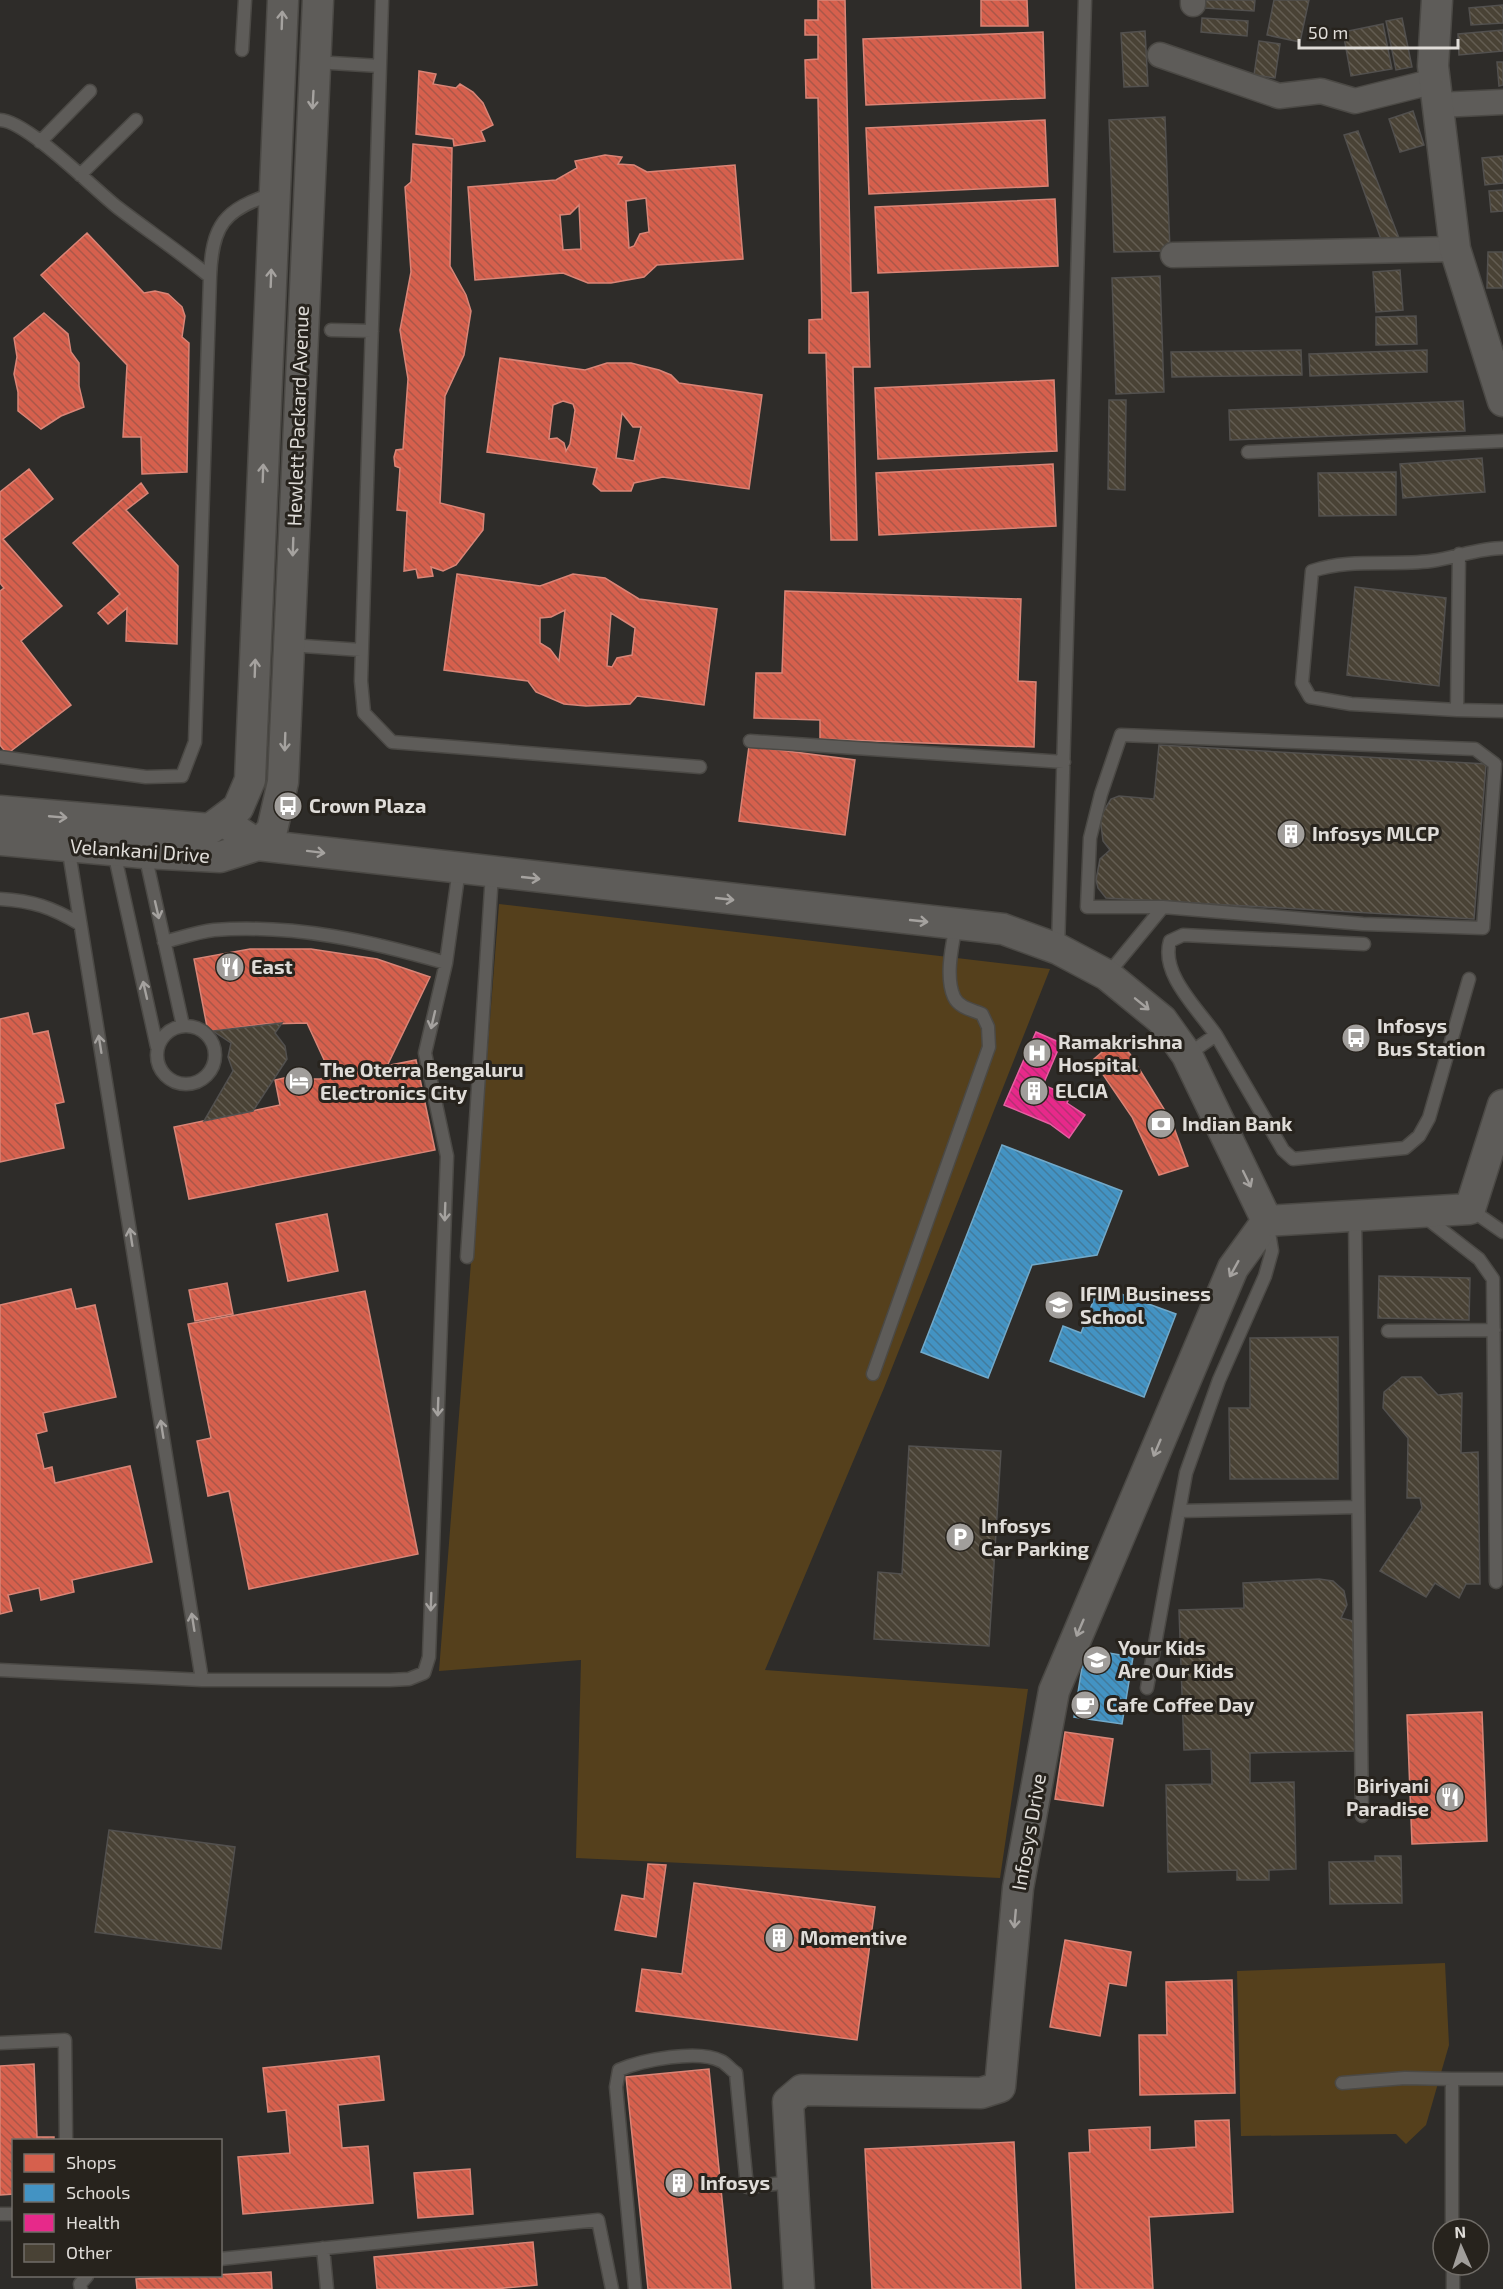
<svg xmlns="http://www.w3.org/2000/svg" width="1503" height="2289" font-family="'Exo 2',sans-serif">
	<style>
		.green { fill: #55401c }
		.shops { fill: url(#shops-back-hatch); stroke: #d98577; stroke-width: 1.5; fill-rule: evenodd }
		.schools { fill: url(#schools-back-hatch); stroke: #72a9c9; stroke-width: 1.5 }
		.health { fill: url(#health-back-hatch); stroke: #e55fa1; stroke-width: 1.5 }
		.building { fill: url(#building-back-hatch); stroke: #52504e; stroke-width: 1.5 }
		.lines { fill: none; stroke-linecap: round; stroke-linejoin: round }
		.service-casing { stroke: #4b4945; stroke-width: 15 }
		.minor-casing { stroke: #4b4945; stroke-width: 27 }
		.tertiary-casing { stroke: #4b4945; stroke-width: 33 }
		.service { stroke: #5e5c59; stroke-width: 12 }
		.minor { stroke: #5e5c59; stroke-width: 24 }
		.tertiary { stroke: #5e5c59; stroke-width: 30 }
		.oneway { stroke: #a5a29f }
		.labels { text-anchor: middle; stroke-width: 6; stroke-linejoin: round; paint-order: stroke }
		.street-label { font-size: 20px; fill: #dfdcd8; stroke: #27231d }
		.poi-label { font-size: 20px; font-weight: bold; fill: #dfdcd8; stroke: #27231d; text-anchor: start }
	</style>
	<defs>
		<pattern id="shops-back-hatch" width="6" height="6" patternUnits="userSpaceOnUse" patternTransform="scale(1.5)"><rect width="6" height="6" fill="#d6604d"/><path d="M-1 5l2 2M0 0l6 6M5-1l2 2" fill="none" stroke="#aa5749"/></pattern>
		<pattern id="schools-back-hatch" width="6" height="6" patternUnits="userSpaceOnUse" patternTransform="scale(1.5)"><rect width="6" height="6" fill="#4393c3"/><path d="M-1 5l2 2M0 0l6 6M5-1l2 2" fill="none" stroke="#437b9c"/></pattern>
		<pattern id="health-back-hatch" width="6" height="6" patternUnits="userSpaceOnUse" patternTransform="scale(1.5)"><rect width="6" height="6" fill="#e7298a"/><path d="M-1 5l2 2M0 0l6 6M5-1l2 2" fill="none" stroke="#b63074"/></pattern>
		<pattern id="building-back-hatch" width="6" height="6" patternUnits="userSpaceOnUse" patternTransform="scale(1.5)"><rect width="6" height="6" fill="#494235"/><path d="M-1 5l2 2M0 0l6 6M5-1l2 2" fill="none" stroke="#635d52"/></pattern>
	</defs>
	<rect width="100%" height="100%" fill="#2e2c29"/>
	<path class="green" d="M499 904 1050 969 884 1388 765 1670 1028 1689 1000 1878 576 1858 581 1660 439 1671Z
		M1445 1963 1449 2045 1426 2125 1406 2144 1396 2134 1241 2136 1237 1971Z"/>
	<path class="shops" d="M818 0H845L851 293 868 292 870 367H853L857 540H831L826 353H809V320L822 319 818 98H806L805 60 818 59V35H805V20H818Z
		M981 0H1027L1028 26H981Z
		M1043 32 1045 98 866 105 863 39Z
		M419 71 436 74 433 84 456 88 460 84 473 92 483 103 493 125 481 131 485 141 454 146 453 139 416 134Z
		M1045 120 1048 186 869 194 866 128Z
		M413 144 452 148 450 266 466 295 471 311 464 355 445 396 440 503 484 514 483 530 456 565 443 571 431 567 433 576 418 578 416 569 404 571 407 511 397 510 400 468 395 466 394 457 396 450 403 449 408 379 400 330 411 272 405 187 411 182Z
		M605 155 622 157 618 164 634 165 647 172 735 165 743 259 657 265 644 277 611 283H588L563 273 475 280 468 187 556 180 577 168 575 161ZM646 198 649 232 640 234 634 246 629 248 626 201ZM579 205 581 249 563 250 560 215 570 214Z
		M1055 199 1058 266 878 273 875 207Z
		M87 233 144 293 155 291 168 294 182 307 185 316 182 337 189 343 187 472 142 474 141 437H123L127 365 41 275Z
		M44 313 68 334 71 352 79 363V386L84 407 61 416 41 429 18 411V392L14 374 17 357 14 338Z
		M500 358 585 370 607 363H631L659 370 671 375 679 383 762 395 749 489 663 477 634 483 631 491H601L593 484 597 468 487 452ZM563 401 573 404 575 410 570 444 566 451 564 443 557 438 549 439 553 405ZM622 413 633 427H641L634 461 616 458Z
		M1054 380 1057 451 878 459 875 388Z
		M1053 464 1056 526 879 535 876 473Z
		M29 469 53 499 3 539 62 606 21 641 71 705 7 754 0 745V591L4 588 0 583V492Z
		M141 483 148 493 126 510 178 566 177 644 126 641 127 608 108 624 98 613 120 594 73 543Z
		M457 574 540 586 573 574 605 578 639 599 717 609 704 705 637 696 630 704 586 706 564 704 536 692 528 681 444 670ZM565 610 559 661 550 649 540 643V618L551 617ZM611 613 635 628 632 655 617 658 612 667 607 666Z
		M785 591 1021 599 1018 681 1036 682 1034 747 820 739V720L754 718 756 673H782Z
		M749 746 855 760 845 835 739 821Z
		M250 949H311L377 959 430 977 387 1066 332 1077 307 1023 266 1024 208 1032 194 959Z
		M28 1013 33 1034 48 1031 64 1102 55 1104 64 1148 0 1162V1019Z
		M1116 1040 1130 1054 1172 1122 1188 1166 1159 1175 1132 1117 1093 1060Z
		M416 1060 435 1150 189 1199 174 1127 280 1105 275 1080 302 1074 303 1078 311 1076 312 1079H320Z
		M327 1214 338 1271 288 1281 276 1224Z
		M227 1283 233 1314 195 1321 189 1290Z
		M71 1289 76 1309 95 1305 116 1397 43 1413 47 1431 36 1434 44 1469 52 1467 55 1483 130 1466 152 1562 72 1580 74 1592 41 1600 39 1588 8 1595 12 1611 0 1614V1305Z
		M365 1291 418 1554 249 1589 229 1491 208 1496 197 1441 211 1438 188 1324Z
		M1482 1712 1487 1841 1412 1844 1407 1715Z
		M1065 1732 1113 1739 1103 1806 1055 1799Z
		M648 1864 666 1865 656 1937 615 1930 622 1895 644 1899Z
		M694 1883 875 1907 857 2040 636 2011 642 1969 682 1974Z
		M1065 1940 1131 1952 1126 1986 1109 1983 1100 2036 1050 2027Z
		M1232 1980 1235 2093 1140 2095 1139 2035H1167L1166 1982Z
		M379 2056 384 2100 338 2105 342 2148 368 2146 373 2203 243 2214 238 2157 290 2153 286 2110 268 2112 263 2068Z
		M34 2064 37 2137H54V2140H14V2194L0 2195V2066Z
		M709 2069 731 2289H648L626 2077Z
		M1229 2120 1233 2212 1149 2217 1153 2289H1076L1069 2153 1090 2152 1089 2130 1150 2127V2150L1196 2147 1195 2121Z
		M1014 2142 1021 2289H872L865 2149Z
		M470 2169 473 2214 418 2218 414 2173Z
		M533 2242 537 2285 495 2289H377L374 2257Z
		M271 2272 272 2289H137L136 2279Z"/>
	<path class="schools" d="M1002 1145 1122 1191 1097 1255 1032 1265 988 1378 921 1352Z
		M1099 1286 1176 1314 1144 1397 1050 1361 1063 1326 1081 1333Z
		M1085 1649 1133 1657 1122 1724 1074 1717Z"/>
	<path class="health" d="M1036 1032 1061 1043 1043 1085 1070 1096 1067 1103 1085 1115 1069 1138 1050 1124 1004 1105Z"/>
	<path class="building" d="M1205 0H1255L1254 11 1205 8Z
		M1274 0H1309L1300 42 1267 35Z
		M1503 5V23L1471 25 1469 8Z
		M1202 18 1248 21 1247 36 1201 32Z
		M1402 18 1412 67 1396 70 1386 21Z
		M1383 24 1392 69 1351 76 1343 32Z
		M1503 30V51L1459 55 1458 34Z
		M1145 31 1148 86 1124 87 1121 33Z
		M1259 41 1280 44 1275 78 1254 75Z
		M1497 62H1503V85L1499 86Z
		M1413 111 1424 145 1400 152 1389 119Z
		M1165 117 1170 251 1114 252 1109 120Z
		M1358 131 1399 238 1383 245 1344 135Z
		M1503 156V183L1485 185 1482 158Z
		M1503 190V211L1491 212 1489 191Z
		M1488 252H1503V288H1487Z
		M1400 270 1403 310 1376 312 1373 272Z
		M1160 276 1164 392 1116 394 1112 278Z
		M1416 316 1417 344 1376 345V317Z
		M1301 350 1302 375 1172 377 1171 352Z
		M1427 350V372L1310 376 1309 354Z
		M1109 400H1126L1125 490 1108 489Z
		M1463 401 1465 431 1230 440 1229 410Z
		M1482 458 1485 492 1403 498 1400 464Z
		M1396 472V515L1319 516 1318 473Z
		M1355 587 1446 598 1439 686 1347 675Z
		M1159 745 1486 764 1474 919 1106 898 1098 888 1096 880 1100 859 1110 850 1103 841 1100 817 1111 799 1119 796 1154 799Z
		M282 1023 275 1033 285 1046 287 1059 253 1111 204 1121 233 1071 228 1057 231 1043 213 1031Z
		M1379 1276 1470 1278 1469 1320 1378 1318Z
		M1338 1337V1479H1230L1229 1408H1250V1338Z
		M1402 1377H1421L1438 1395 1462 1393 1461 1453 1478 1452 1480 1584H1466L1459 1598 1435 1583 1426 1597 1380 1571 1422 1508 1420 1498H1407L1408 1438 1383 1408 1384 1392Z
		M909 1446 1001 1451 989 1646 874 1639 878 1572 902 1574Z
		M1319 1579 1333 1581 1344 1591 1347 1605 1341 1618 1353 1621 1355 1751 1250 1753V1783L1294 1782 1296 1869 1269 1870V1880H1237V1870L1168 1872 1166 1785 1212 1784 1211 1749 1184 1750 1179 1610 1244 1608 1243 1583Z
		M109 1830 235 1847 221 1949 95 1932Z
		M1375 1856H1401L1402 1903 1330 1904 1329 1862 1375 1861Z"/>
	<g class="lines">
		<g class="service-casing">
			<path id="service" d="M382 0 361 681 364 713 392 742 700 767
				M242 50 245 0
				M315 62 380 66
				M0 120C27 121 93 188 117 207 148 231 180 252 210 277L195 742 182 776 146 777 0 757
				M40 142 90 91
				M80 175 136 120
				M210 277C212 225 224 209 273 194
				M331 330 372 331
				M1248 452 1503 441
				M1459 554 1457 710 1351 704 1310 697 1302 683 1312 571C1350 558 1391 566 1431 561 1456 558 1478 548 1503 548
				M289 645 361 650
				M1457 710 1503 711
				M750 741 1064 762
				M68 846 202 1680
				M114 852 157 1047
				M145 854 183 1026
				M0 899C33 901 51 907 80 924
				M164 942C180 938 197 932 214 930 294 924 370 941 446 963
				M1058 949 1085 0
				M1107 975 1163 907 1363 924 1483 928 1495 764 1475 749 1121 735 1101 794 1090 838 1087 907H1163
				M157 1055a29 29 0 1 1 58 0a29 29 0 1 1-58 0Z
				M1216 1035 1283 1150 1293 1159 1405 1148 1419 1136 1429 1118 1469 979
				M1187 1055 1216 1035C1198 1009 1160 974 1170 941L1183 935 1364 944
				M1470 1209 1503 1232
				M1355 1216 1362 1816
				M1425 1217 1479 1259 1493 1279 1496 1582
				M467 1257 492 874
				M1388 1331 1494 1330
				M873 1374 989 1047 988 1027 982 1014C973 1010 959 1008 954 997 945 977 952 946 956 925
				M1179 1511 1358 1507
				M0 1670 202 1680H390L409 1679 424 1673 429 1657 447 1156 425 1053 446 963 459 869
				M1147 1688 1186 1473 1219 1380 1265 1276 1272 1251 1268 1226
				M0 2043 65 2040 66 2140
				M1342 2083 1405 2078 1452 2079
				M0 2214H14
				M1452 2229V2079H1503
				M323 2248 327 2289
				M220 2259 598 2220 612 2289
				M1453 2265V2289
				M81 2289 80 2284 87 2276
				M635 2289 616 2087 619 2070C642 2060 698 2049 721 2061 726 2063 731 2070 736 2073L747 2187 792 2182"/>
		</g>
		<g class="minor-casing">
			<path id="minor" d="M1193 4V0
				M1160 55 1279 96 1321 91 1355 101 1435 81
				M1439 105 1503 102
				M1173 255 1455 249"/>
		</g>
		<g class="tertiary-casing">
			<path id="tertiary" d="M1437 0 1433 66 1455 249 1503 401
				M0 811 210 829 238 808 250 780 283 0
				M223 821 258 845 1003 929 1058 949 1107 975 1162 1020 1187 1055 1267 1221
				M0 840 144 853 220 857 258 845 272 830 283 782 318 0
				M1267 1221 1470 1209 1503 1105
				M799 2289 788 2102 802 2090 981 2093 1000 2087 1018 1888 1054 1691 1233 1268 1267 1221"/>
		</g>
		<use href="#service" class="service"/>
		<use href="#minor" class="minor"/>
		<use href="#tertiary" class="tertiary"/>
	</g>
	<defs><path id="oneway-shaft" d="M-6 0H5M1.5-3L5.5 0L1.5 3" fill="none" stroke-width="1.6" stroke-linecap="round" stroke-linejoin="round" transform="scale(1.5)"/></defs>
	<g class="oneway">
		<use href="#oneway-shaft" transform="translate(282 20) rotate(-88)"/>
		<use href="#oneway-shaft" transform="translate(313 100) rotate(93)"/>
		<use href="#oneway-shaft" transform="translate(271 278) rotate(-88)"/>
		<use href="#oneway-shaft" transform="translate(263 473) rotate(-88)"/>
		<use href="#oneway-shaft" transform="translate(293 547) rotate(92)"/>
		<use href="#oneway-shaft" transform="translate(255 668) rotate(-88)"/>
		<use href="#oneway-shaft" transform="translate(285 742) rotate(92)"/>
		<use href="#oneway-shaft" transform="translate(58 817) rotate(5)"/>
		<use href="#oneway-shaft" transform="translate(316 852) rotate(7)"/>
		<use href="#oneway-shaft" transform="translate(531 878) rotate(6)"/>
		<use href="#oneway-shaft" transform="translate(725 899) rotate(6)"/>
		<use href="#oneway-shaft" transform="translate(157 910) rotate(77)"/>
		<use href="#oneway-shaft" transform="translate(919 921) rotate(6)"/>
		<use href="#oneway-shaft" transform="translate(145 990) rotate(-103)"/>
		<use href="#oneway-shaft" transform="translate(1142 1004) rotate(39)"/>
		<use href="#oneway-shaft" transform="translate(433 1020) rotate(103)"/>
		<use href="#oneway-shaft" transform="translate(100 1044) rotate(-99)"/>
		<use href="#oneway-shaft" transform="translate(1247 1179) rotate(64)"/>
		<use href="#oneway-shaft" transform="translate(445 1212) rotate(92)"/>
		<use href="#oneway-shaft" transform="translate(131 1237) rotate(-99)"/>
		<use href="#oneway-shaft" transform="translate(1234 1269) rotate(119)"/>
		<use href="#oneway-shaft" transform="translate(438 1407) rotate(92)"/>
		<use href="#oneway-shaft" transform="translate(162 1429) rotate(-99)"/>
		<use href="#oneway-shaft" transform="translate(1157 1448) rotate(113)"/>
		<use href="#oneway-shaft" transform="translate(431 1602) rotate(92)"/>
		<use href="#oneway-shaft" transform="translate(193 1622) rotate(-99)"/>
		<use href="#oneway-shaft" transform="translate(1080 1628) rotate(113)"/>
		<use href="#oneway-shaft" transform="translate(1015 1919) rotate(95)"/>
	</g>
	<defs>
		<g id="bus-disc" transform="scale(1.5)"><circle r="9.5" fill="#a19e9b" stroke="#27231d"/><path d="M-5-6H5V4H4V6H2V4H-2V6H-4V4H-5ZM-3.5-4V0h7V-4ZM-3.5 1.2v1.5H-2V1.2ZM2 1.2v1.5H3.5V1.2Z" fill="#fff"/></g>
		<g id="building-disc" transform="scale(1.5)"><circle r="9.5" fill="#a19e9b" stroke="#27231d"/><path d="M-4-6H4V6H1V3H-1V6H-4ZM-2.5-4.3h1.7v1.8h-1.7ZM.8-4.3h1.7v1.8H.8ZM-2.5-1h1.7V.8h-1.7ZM.8-1h1.7V.8H.8Z" fill="#fff"/></g>
		<g id="restaurant-disc" transform="scale(1.5)"><circle r="9.5" fill="#a19e9b" stroke="#27231d"/><path d="M-5-6h1v4h1v-4h1v4h1v-4h1v5L-1.5 .5V6h-2V.5L-5-1ZM5-6V6H3V1.5H1.5Q1.5-4 5-6Z" fill="#fff"/></g>
		<g id="hospital-disc" transform="scale(1.5)"><circle r="9.5" fill="#a19e9b" stroke="#27231d"/><path d="M-5-5h3v3.5h4V-5h3V5h-3V1.5h-4V5h-3Z" fill="#fff"/></g>
		<g id="hotel-disc" transform="scale(1.5)"><circle r="9.5" fill="#a19e9b" stroke="#27231d"/><path d="M-6-4.5h1.5V1H6V5H4.5V3h-9V5H-6ZM-4 0a1.8 1.8 0 1 1 3.6 0ZM.5 0V-2.5h3Q6-2.5 6 0Z" fill="#fff"/></g>
		<g id="bank-disc" transform="scale(1.5)"><circle r="9.5" fill="#a19e9b" stroke="#27231d"/><path d="M-6-4H6V4H-6ZM0-2.3a2.3 2.3 0 1 0 0 4.6a2.3 2.3 0 1 0 0-4.6Z" fill="#fff"/></g>
		<g id="university-disc" transform="scale(1.5)"><circle r="9.5" fill="#a19e9b" stroke="#27231d"/><path d="M0-5L7-2L0 1L-7-2ZM-4 1L0 2.5L4 1V4Q0 6-4 4Z" fill="#fff"/></g>
		<g id="parking-disc" transform="scale(1.5)"><circle r="9.5" fill="#a19e9b" stroke="#27231d"/><path d="M-3.5-5.5H1a3.5 3.5 0 0 1 0 7H-1V5.5H-3.5ZM-1-3.4V-.6H.8a1.4 1.4 0 0 0 0-2.8Z" fill="#fff"/></g>
		<g id="school-disc" transform="scale(1.5)"><circle r="9.5" fill="#a19e9b" stroke="#27231d"/><path d="M0-5L7-2L0 1L-7-2ZM-4 1L0 2.5L4 1V4Q0 6-4 4Z" fill="#fff"/></g>
		<g id="cafe-disc" transform="scale(1.5)"><circle r="9.5" fill="#a19e9b" stroke="#27231d"/><path d="M-5.5-4.5H6V0H3Q3 3.5 0 3.5H-2.5Q-5.5 3.5-5.5 0ZM3-3.2v2h1.7v-2ZM-6 4.5H4V6H-6Z" fill="#fff"/></g>
	</defs>
	<g fill-rule="evenodd">
		<use href="#bus-disc" x="288" y="806"/>
		<use href="#building-disc" x="1291" y="834"/>
		<use href="#restaurant-disc" x="230" y="967"/>
		<use href="#bus-disc" x="1356" y="1038"/>
		<use href="#hospital-disc" x="1037" y="1053"/>
		<use href="#hotel-disc" x="299" y="1081"/>
		<use href="#building-disc" x="1034" y="1091"/>
		<use href="#bank-disc" x="1161" y="1124"/>
		<use href="#university-disc" x="1059" y="1305"/>
		<use href="#parking-disc" x="960" y="1537"/>
		<use href="#school-disc" x="1097" y="1660"/>
		<use href="#cafe-disc" x="1085" y="1705"/>
		<use href="#restaurant-disc" x="1450" y="1797"/>
		<use href="#building-disc" x="779" y="1938"/>
		<use href="#building-disc" x="679" y="2183"/>
	</g>
	<g class="labels">
		<g class="street-label">
			<text transform="translate(298 416) rotate(-88)" y="7">Hewlett Packard Avenue</text>
			<text transform="translate(140 851) rotate(4)" y="7">Velankani Drive</text>
			<text transform="translate(1029 1832) rotate(-80)" y="7">Infosys Drive</text>
		</g>
		<g class="poi-label">
			<text x="309" y="813">Crown Plaza</text>
			<text x="1312" y="841">Infosys MLCP</text>
			<text x="251" y="974">East</text>
			<text x="1377" y="1033">Infosys<tspan x="1377" dy="23">Bus Station</tspan></text>
			<text x="1058" y="1049">Ramakrishna<tspan x="1058" dy="23">Hospital</tspan></text>
			<text x="320" y="1077">The Oterra Bengaluru<tspan x="320" dy="23">Electronics City</tspan></text>
			<text x="1055" y="1098">ELCIA</text>
			<text x="1182" y="1131">Indian Bank</text>
			<text x="1080" y="1301">IFIM Business<tspan x="1080" dy="23">School</tspan></text>
			<text x="981" y="1533">Infosys<tspan x="981" dy="23">Car Parking</tspan></text>
			<text x="1118" y="1655">Your Kids<tspan x="1118" dy="23">Are Our Kids</tspan></text>
			<text x="1106" y="1712">Cafe Coffee Day</text>
			<text x="1429" y="1793" text-anchor="end">Biriyani<tspan x="1429" dy="23">Paradise</tspan></text>
			<text x="800" y="1945">Momentive</text>
			<text x="700" y="2190">Infosys</text>
		</g>
	</g>
	<rect x="12" y="2139" width="210" height="138" fill="#27231d" stroke="#716d68" stroke-width="1.5"/>
	<rect x="24" y="2154" width="30" height="18" fill="#d6604d" stroke="#716d68" stroke-width="1.5"/>
	<text x="66" y="2169" font-size="18" fill="#dfdcd8">Shops</text>
	<rect x="24" y="2184" width="30" height="18" fill="#4393c3" stroke="#716d68" stroke-width="1.5"/>
	<text x="66" y="2199" font-size="18" fill="#dfdcd8">Schools</text>
	<rect x="24" y="2214" width="30" height="18" fill="#e7298a" stroke="#716d68" stroke-width="1.5"/>
	<text x="66" y="2229" font-size="18" fill="#dfdcd8">Health</text>
	<rect x="24" y="2244" width="30" height="18" fill="#494235" stroke="#716d68" stroke-width="1.5"/>
	<text x="66" y="2259" font-size="18" fill="#dfdcd8">Other</text>
	<g transform="translate(1461 2247) rotate(357)"><circle r="28" fill="#27231d" stroke="#716d68" stroke-width="1.5"/>
	<path d="M0-4.5L10 22L0 15L-10 22Z" fill="#a19e9b"/>
	<text y="-9" font-size="16" font-weight="bold" text-anchor="middle" fill="#dfdcd8">N</text>
	</g>
	<path d="M1299 39v9h159v-9" fill="none" stroke="#dfdcd8" stroke-width="3"/>
	<text x="1308" y="39" font-size="18" fill="#dfdcd8" stroke="#27231d" stroke-width="4.5" paint-order="stroke">50 m</text>
</svg>
